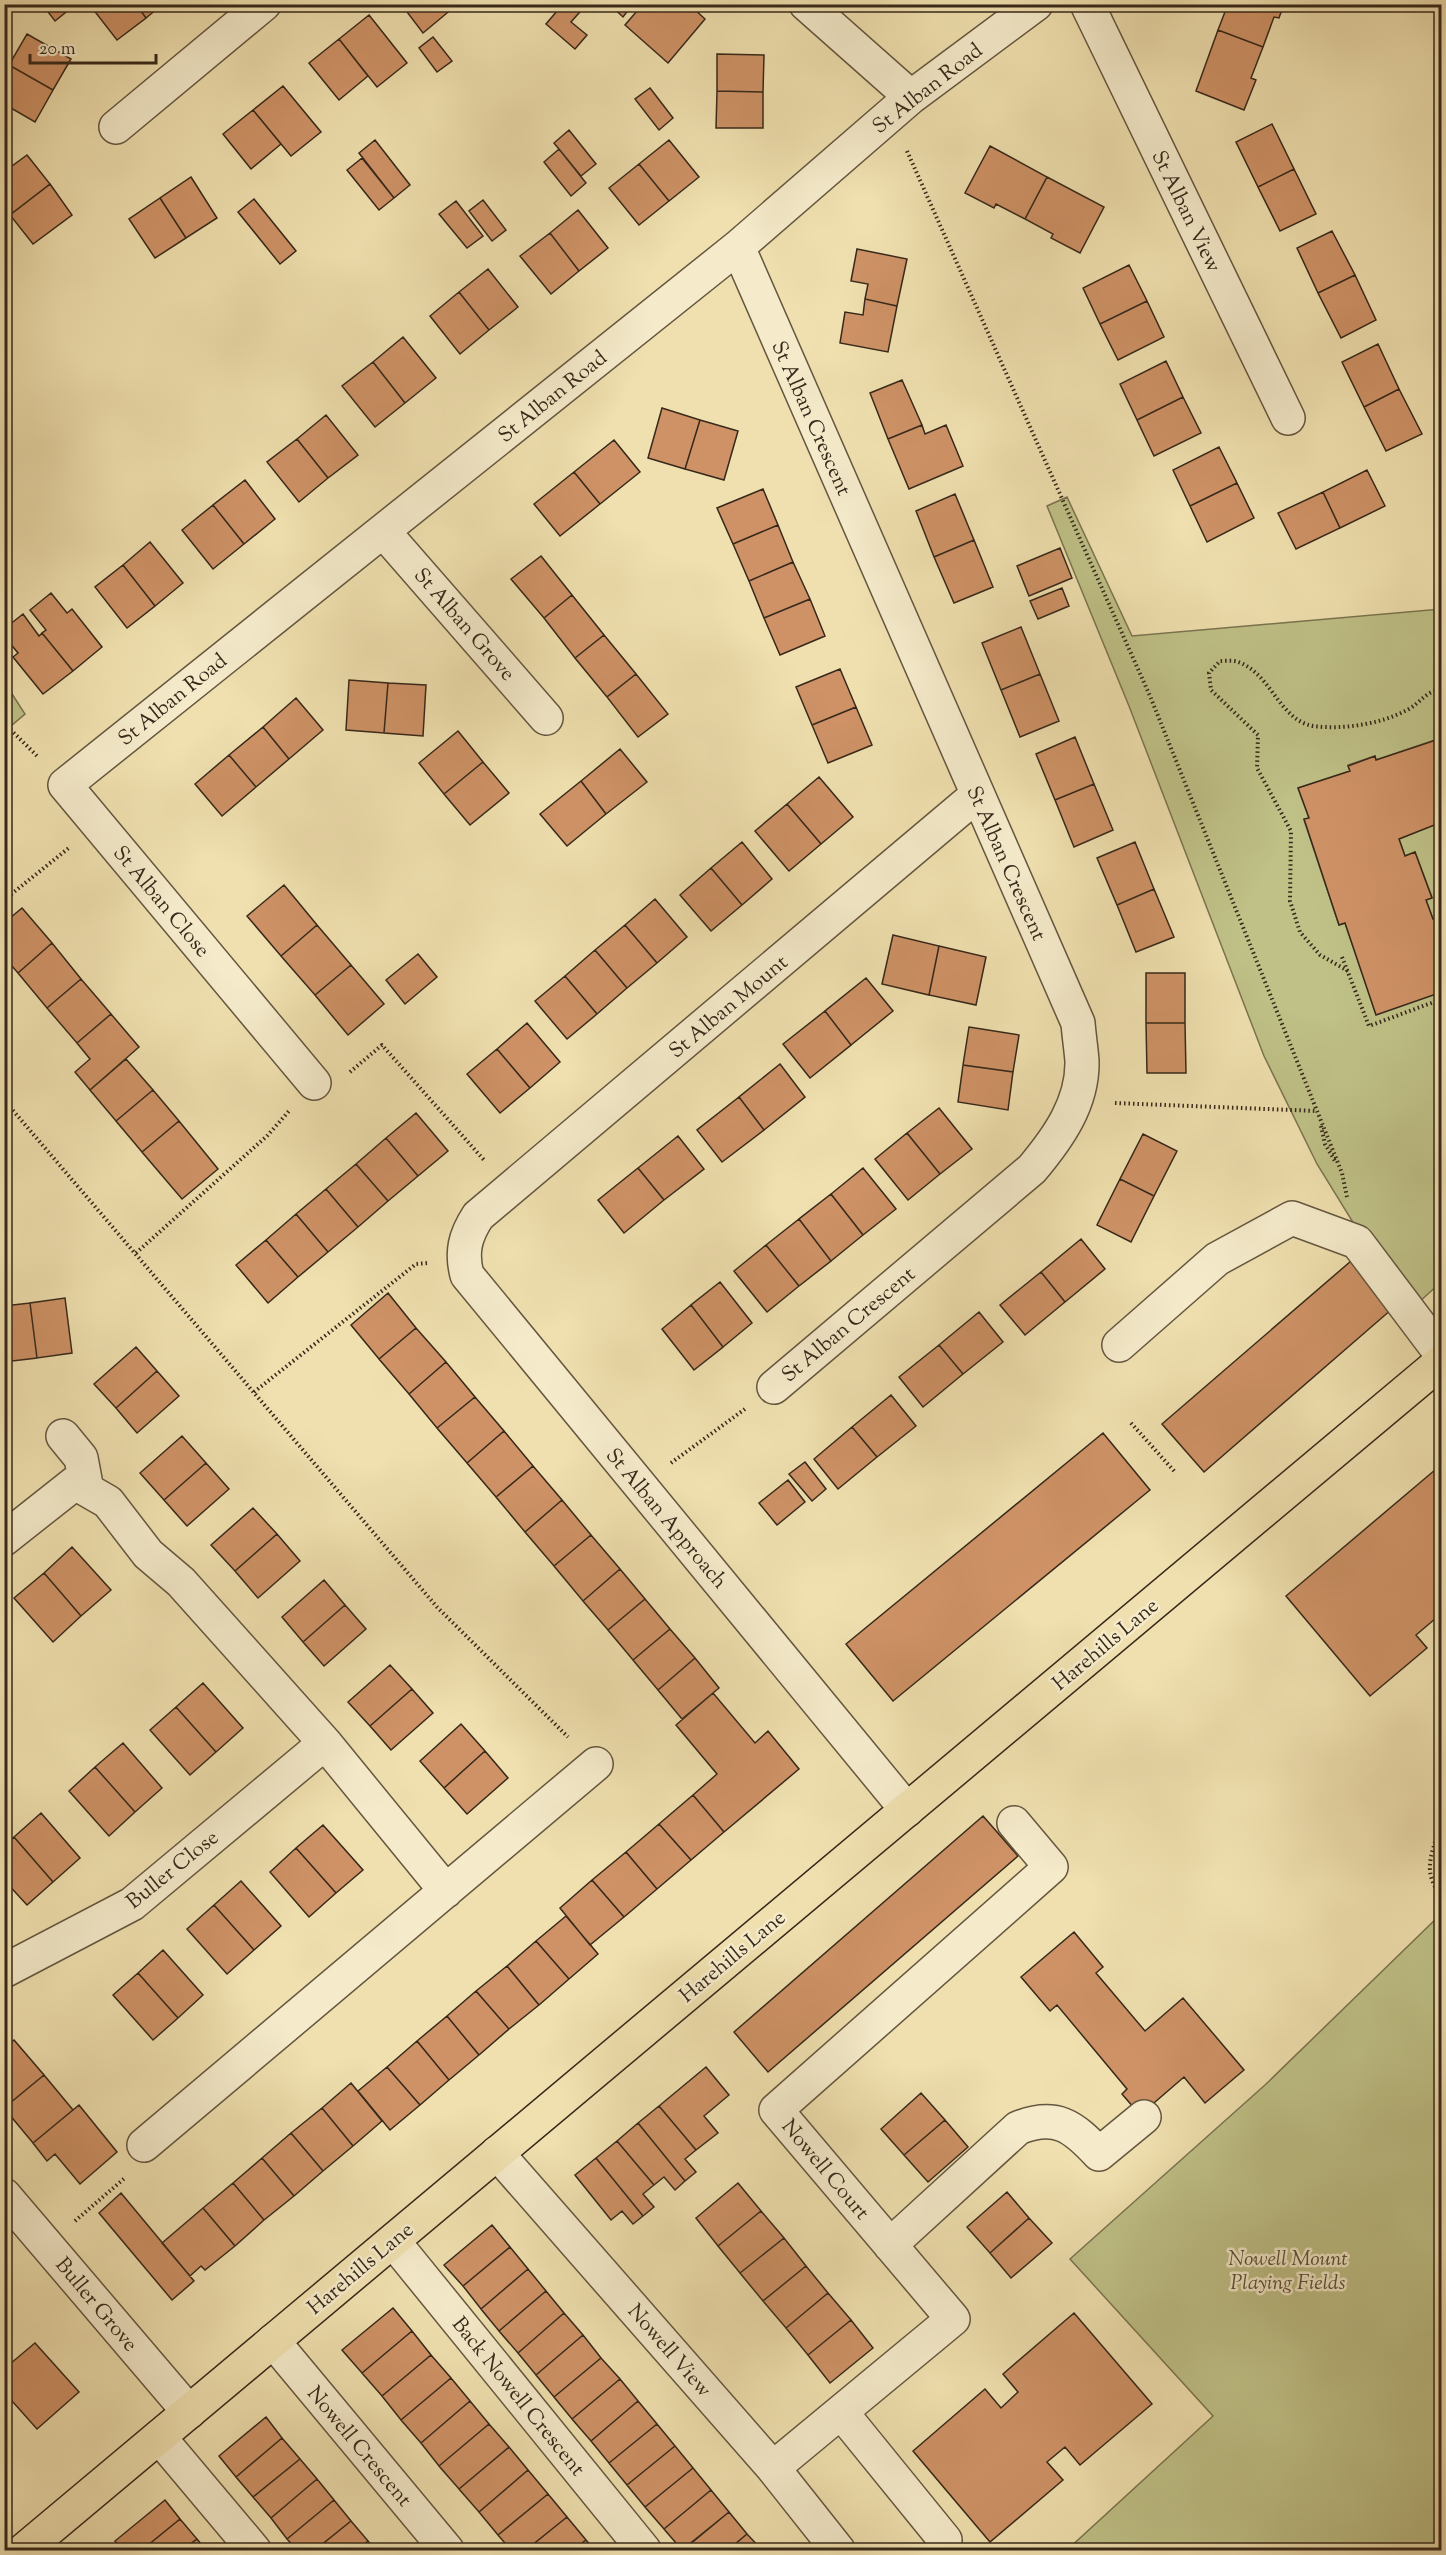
<svg xmlns="http://www.w3.org/2000/svg" width="1446" height="2555" font-family="'Sorts Mill Goudy',serif">
	<style>
		.green { fill: #bfc187; stroke: #7a7450; stroke-width: 1.5 }
		.building { fill: #ce9266; stroke: #36281a; stroke-width: 1.5 }
		.lines { fill: none; stroke-linecap: round; stroke-linejoin: round }
		.minor-casing { stroke: #64563f; stroke-width: 36 }
		.major-casing { stroke: #36281a; stroke-width: 36 }
		.path { stroke: #36281a; stroke-width: 4; stroke-dasharray: 1.5 3; stroke-linecap: butt }
		.minor { stroke: #f5ebcb; stroke-width: 33 }
		.major { stroke: #f0e0af; stroke-width: 33 }
		.labels { text-anchor: middle; stroke-width: 5; stroke-linejoin: round; paint-order: stroke }
		.street-label { font-size: 21px; fill: #36281a; stroke: #f5ebcb }
		.park-label { font-size: 21px; font-style: italic; fill: #584e35; stroke: #f5ebcb }
	</style>
	<rect width="100%" height="100%" fill="#f0e0af"/>
	<filter id="stains"><feTurbulence type="fractalNoise" baseFrequency=".00333" numOctaves="4"/><feColorMatrix values="0 0 0 0 .2 0 0 0 0 .09 0 0 0 0 .02 0 0 0 .5 -.17"/></filter>
	<radialGradient id="worn" r=".72"><stop offset=".6" stop-color="#630" stop-opacity="0"/><stop offset="1" stop-color="#630" stop-opacity=".3"/></radialGradient>
	<path class="green" d="M1067 497 1132 636 1441 609V738L1376 760 1375 756 1348 765 1350 771 1298 788 1309 818 1304 820 1339 925 1345 923 1376 1014 1441 992V1282L1416 1305 1362 1237 1317 1164 1264 1056 1129 706 1047 506Z
		M5 683 25 714 5 731H4Z
		M1441 822V916L1433 919 1426 900 1432 897 1415 852 1405 856 1399 839Z
		M1441 1914V2550H1067L1213 2416 1070 2259 1265 2085Z"/>
	<path class="building" d="M42 4H68L71 8 55 21Z
		M89 4H136L146 18 117 40Z
		M136 4H163L146 18Z
		M401 4H450L453 8 423 33Z
		M563 4H587L571 22 587 35 575 49 546 24Z
		M609 4H633L623 17Z
		M643 4H692L691 6 705 19 668 63 625 25Z
		M1228 4H1284L1279 18 1274 17 1263 47 1218 30Z
		M369 15 407 63 377 87 339 39Z
		M1218 30 1263 47 1251 78 1256 80 1244 110 1196 91Z
		M27 34 71 59 53 90 9 65Z
		M433 37 452 61 437 72 419 48Z
		M339 39 368 76 339 100 309 63Z
		M717 54 764 55 763 92 717 91Z
		M9 65 53 90 35 122 4 104V73Z
		M283 86 321 132 291 156 253 110Z
		M650 88 673 118 659 130 635 99Z
		M717 91 763 92V128H716Z
		M253 110 281 144 251 169 223 134Z
		M1272 124 1294 169 1258 187 1236 142Z
		M569 130 596 164 581 176 554 143Z
		M375 140 410 185 394 198 359 153Z
		M669 140 699 177 669 201 639 164Z
		M990 146 1047 177 1025 219 996 204 994 208 965 193Z
		M559 149 586 183 571 196 544 162Z
		M27 155 50 184 10 215 4 207V172Z
		M362 158 394 198 379 210 347 170Z
		M639 164 669 201 639 225 609 188Z
		M1294 169 1316 214 1280 231 1258 187Z
		M191 177 217 218 186 238 160 198Z
		M1047 177 1104 207 1080 253 1051 238 1053 234 1025 219Z
		M50 184 72 215 33 244 10 215Z
		M160 198 186 238 155 258 129 219Z
		M254 199 296 251 280 264 238 212Z
		M483 200 506 230 492 241 469 211Z
		M456 201 483 236 467 248 439 214Z
		M578 210 608 248 579 271 550 233Z
		M1332 231 1355 275 1318 293 1297 248Z
		M550 233 579 271 551 294 520 256Z
		M857 249 907 259 897 306 865 299 868 284 851 281Z
		M1129 265 1147 301 1100 324 1083 288Z
		M488 269 518 307 489 330 459 292Z
		M1355 275 1376 320 1341 338 1318 293Z
		M459 292 489 330 460 354 430 316Z
		M865 299 897 306 888 352 840 343 845 312 863 315Z
		M1147 301 1164 337 1118 360 1100 324Z
		M403 337 436 378 405 403 373 362Z
		M1378 344 1399 389 1364 407 1342 362Z
		M1166 361 1183 397 1137 420 1120 384Z
		M373 362 405 403 375 427 342 386Z
		M902 380 922 425 888 439 870 393Z
		M1399 389 1422 434 1386 451 1364 407Z
		M1183 397 1201 433 1154 456 1137 420Z
		M662 408 700 420 685 469 648 458Z
		M326 415 358 455 328 478 297 439Z
		M700 420 738 431 724 480 685 469Z
		M922 425 925 434 946 425 963 466 909 489 888 439Z
		M297 439 328 478 299 502 267 462Z
		M614 440 640 472 600 504 574 472Z
		M1219 447 1237 483 1190 506 1173 470Z
		M1367 470 1385 506 1340 528 1323 492Z
		M574 472 600 504 560 536 534 504Z
		M245 480 275 519 244 544 213 505Z
		M1237 483 1254 518 1207 542 1190 506Z
		M763 489 778 525 733 544 717 508Z
		M1323 492 1340 528 1296 549 1278 513Z
		M955 494 974 540 934 557 916 511Z
		M213 505 244 544 213 569 182 530Z
		M778 525 793 562 749 581 733 544Z
		M974 540 993 587 954 603 934 557Z
		M150 542 183 583 155 606 123 565Z
		M1060 548 1072 578 1029 596 1017 566Z
		M541 556 572 595 544 618 511 579Z
		M793 562 810 599 764 618 749 581Z
		M123 565 155 606 127 628 95 587Z
		M1062 588 1069 606 1038 619 1030 601Z
		M51 593 67 613 72 609 102 647 73 671 42 633 46 630 30 610Z
		M572 595 604 635 575 658 544 618Z
		M810 599 825 636 780 655 764 618Z
		M23 614 39 636 42 633 73 671 43 694 13 657 18 653 4 636V629Z
		M1021 627 1040 674 1001 690 982 643Z
		M604 635 636 674 607 697 575 658Z
		M840 669 856 707 812 725 796 687Z
		M636 674 668 714 638 737 607 697Z
		M1040 674 1059 721 1020 737 1001 690Z
		M349 680 388 683 384 733 346 730Z
		M388 683 426 685 423 736 384 733Z
		M296 698 323 730 289 759 263 727Z
		M856 707 872 745 828 763 812 725Z
		M263 727 289 759 256 787 229 755Z
		M458 731 483 762 444 794 419 763Z
		M1075 737 1094 784 1055 800 1036 754Z
		M1442 738V822L1399 839 1405 856 1415 852 1432 898 1426 900 1433 919 1442 916V992L1376 1015 1345 923 1339 925 1304 819 1309 818 1298 788 1350 771 1348 766 1375 756 1376 760Z
		M620 749 647 782 606 814 581 781Z
		M229 755 256 787 222 816 195 784Z
		M483 762 509 793 470 825 444 794Z
		M819 777 853 817 821 844 787 804Z
		M581 781 606 814 567 846 540 814Z
		M1094 784 1113 830 1074 847 1055 800Z
		M787 804 821 844 789 871 755 831Z
		M742 842 772 879 742 905 711 868Z
		M1135 842 1154 889 1117 905 1097 858Z
		M711 868 742 905 711 931 680 895Z
		M284 885 317 925 281 956 247 916Z
		M1154 889 1174 937 1136 952 1117 905Z
		M655 899 687 937 657 963 625 925Z
		M22 908 52 943 18 973 4 957V923Z
		M317 925 351 965 315 995 281 956Z
		M625 925 657 963 627 988 595 950Z
		M893 935 939 946 929 995 882 984Z
		M52 943 81 979 47 1008 18 973Z
		M939 946 986 957 976 1005 929 995Z
		M595 950 627 988 597 1014 565 976Z
		M418 954 437 977 405 1004 386 980Z
		M351 965 384 1004 348 1035 315 995Z
		M1146 973H1185V1023H1146Z
		M565 976 597 1014 567 1039 535 1001Z
		M866 978 893 1011 851 1045 825 1011Z
		M81 979 111 1014 77 1043 47 1008Z
		M825 1011 851 1045 810 1078 783 1044Z
		M111 1014 139 1047 90 1090 75 1072 90 1059 77 1043Z
		M527 1023 560 1062 530 1088 497 1049Z
		M1146 1023H1185L1186 1073H1147Z
		M969 1027 1019 1035 1013 1072 963 1065Z
		M497 1049 530 1088 500 1113 467 1074Z
		M126 1059 153 1090 116 1121 90 1090Z
		M780 1064 805 1097 764 1130 739 1097Z
		M963 1065 1013 1072 1008 1110 958 1102Z
		M153 1090 179 1121 142 1152 116 1121Z
		M739 1097 764 1130 722 1162 697 1130Z
		M939 1108 972 1149 940 1174 907 1133Z
		M416 1113 448 1151 418 1176 386 1138Z
		M179 1121 218 1169 182 1199 142 1152Z
		M907 1133 940 1174 908 1200 875 1159Z
		M1143 1134 1177 1151 1154 1196 1120 1179Z
		M678 1136 704 1169 664 1200 638 1168Z
		M386 1138 418 1176 388 1201 356 1164Z
		M356 1164 388 1201 358 1227 326 1189Z
		M638 1168 664 1200 624 1233 598 1200Z
		M863 1168 896 1209 863 1235 831 1194Z
		M1120 1179 1154 1196 1131 1242 1097 1225Z
		M326 1189 358 1227 328 1252 296 1214Z
		M831 1194 863 1235 831 1261 799 1219Z
		M296 1214 328 1252 298 1277 266 1240Z
		M799 1219 831 1261 799 1286 766 1245Z
		M1081 1239 1105 1269 1065 1302 1041 1272Z
		M266 1240 298 1277 268 1303 236 1265Z
		M766 1245 799 1286 767 1312 734 1271Z
		M1351 1261 1392 1309 1204 1472 1162 1424Z
		M1041 1272 1065 1302 1025 1335 1000 1305Z
		M720 1282 752 1323 723 1347 691 1305Z
		M388 1293 416 1328 379 1359 351 1325Z
		M65 1298 72 1353 37 1358 30 1303Z
		M30 1303 37 1358 4 1362V1306Z
		M691 1305 723 1347 694 1370 662 1329Z
		M979 1312 1003 1342 963 1374 939 1345Z
		M416 1328 446 1362 409 1394 379 1359Z
		M939 1345 963 1374 923 1407 899 1377Z
		M136 1347 157 1371 116 1408 94 1384Z
		M446 1362 475 1397 437 1428 409 1394Z
		M157 1371 179 1396 137 1433 116 1408Z
		M891 1395 916 1426 877 1457 852 1427Z
		M475 1397 504 1431 467 1463 437 1428Z
		M852 1427 877 1457 838 1489 814 1459Z
		M504 1431 533 1466 496 1497 467 1463Z
		M1103 1433 1150 1490 893 1701 846 1644Z
		M182 1436 206 1463 164 1500 140 1473Z
		M805 1462 826 1489 812 1501 789 1474Z
		M206 1463 229 1489 187 1526 164 1500Z
		M1442 1464V1613L1416 1635 1427 1648 1370 1696 1286 1596Z
		M533 1466 562 1500 525 1532 496 1497Z
		M788 1480 805 1502 777 1525 759 1503Z
		M562 1500 591 1535 554 1566 525 1532Z
		M253 1508 277 1534 235 1571 211 1545Z
		M277 1534 300 1561 258 1598 235 1571Z
		M591 1535 620 1569 583 1601 554 1566Z
		M72 1547 111 1590 81 1616 44 1573Z
		M620 1569 645 1599 608 1630 583 1601Z
		M44 1573 81 1616 53 1642 14 1598Z
		M324 1580 345 1605 303 1642 282 1617Z
		M645 1599 670 1629 633 1660 608 1630Z
		M345 1605 366 1629 324 1666 303 1642Z
		M670 1629 695 1658 658 1690 633 1660Z
		M695 1658 719 1688 682 1719 658 1690Z
		M390 1665 412 1689 370 1726 348 1702Z
		M203 1683 243 1728 216 1752 176 1707Z
		M412 1689 433 1713 391 1750 370 1726Z
		M713 1693 755 1743 768 1731 799 1769 724 1832 693 1795 717 1774 676 1725Z
		M176 1707 216 1752 190 1775 150 1730Z
		M461 1724 485 1751 444 1788 420 1761Z
		M123 1743 162 1788 135 1812 95 1767Z
		M485 1751 508 1778 467 1814 444 1788Z
		M95 1767 135 1812 109 1836 69 1791Z
		M693 1795 724 1832 691 1860 659 1824Z
		M41 1813 80 1858 53 1882 14 1837Z
		M983 1816 1018 1856 768 2072 734 2032Z
		M659 1824 691 1860 657 1889 626 1852Z
		M323 1825 363 1870 336 1893 296 1848Z
		M14 1837 53 1882 27 1905 4 1880V1845Z
		M296 1848 336 1893 309 1917 270 1872Z
		M626 1852 657 1889 624 1917 592 1880Z
		M592 1880 624 1917 590 1945 560 1908Z
		M241 1881 281 1926 254 1950 214 1905Z
		M214 1905 254 1950 227 1974 187 1929Z
		M566 1916 598 1954 569 1979 536 1941Z
		M1074 1932 1103 1967 1096 1973 1145 2031 1183 1998 1244 2070 1205 2103 1184 2077 1140 2115 1122 2094 1127 2089 1057 2005 1050 2011 1021 1977Z
		M536 1941 569 1979 539 2005 507 1966Z
		M163 1950 203 1995 178 2018 138 1973Z
		M507 1966 539 2005 509 2029 476 1991Z
		M138 1973 178 2018 153 2040 113 1995Z
		M476 1991 509 2029 479 2055 447 2016Z
		M447 2016 479 2055 449 2080 417 2041Z
		M14 2040 44 2075 4 2108V2048Z
		M417 2041 449 2080 420 2105 387 2067Z
		M387 2067 420 2105 390 2130 358 2091Z
		M706 2067 729 2095 704 2116 718 2133 696 2150 659 2106Z
		M44 2075 73 2110 33 2143 4 2108Z
		M351 2083 382 2121 353 2146 322 2108Z
		M921 2093 945 2120 904 2155 881 2129Z
		M79 2105 117 2152 80 2184 55 2154 47 2161 33 2143Z
		M659 2106 696 2150 685 2159 696 2172 685 2181 638 2123Z
		M322 2108 353 2146 323 2171 291 2133Z
		M945 2120 968 2147 928 2182 904 2155Z
		M638 2123 685 2181 675 2190 664 2177 654 2185 617 2141Z
		M291 2133 323 2171 294 2196 262 2158Z
		M617 2141 654 2185 643 2194 654 2207 643 2216 596 2158Z
		M262 2158 294 2196 264 2220 233 2183Z
		M596 2158 643 2216 633 2224 622 2211 611 2220 575 2175Z
		M233 2183 264 2220 235 2246 203 2208Z
		M738 2183 761 2211 718 2246 696 2218Z
		M1007 2192 1029 2218 990 2253 967 2227Z
		M121 2193 194 2281 172 2300 99 2213Z
		M203 2208 235 2246 205 2270 201 2266 190 2276 162 2243Z
		M761 2211 784 2238 740 2273 718 2246Z
		M1029 2218 1052 2243 1011 2278 990 2253Z
		M492 2225 510 2247 463 2286 444 2265Z
		M784 2238 806 2266 763 2301 740 2273Z
		M510 2247 528 2269 481 2309 463 2286Z
		M806 2266 828 2293 786 2328 763 2301Z
		M528 2269 546 2291 499 2331 481 2309Z
		M546 2291 564 2313 518 2353 499 2331Z
		M828 2293 851 2320 808 2355 786 2328Z
		M393 2308 412 2331 362 2373 342 2350Z
		M564 2313 583 2335 536 2375 518 2353Z
		M1074 2313 1152 2404 1080 2465 1065 2447 1047 2462 1063 2480 990 2542 913 2451 985 2389 1001 2408 1018 2392 1003 2374Z
		M851 2320 873 2348 830 2383 808 2355Z
		M412 2331 431 2355 382 2396 362 2373Z
		M583 2335 601 2358 554 2397 536 2375Z
		M35 2343 79 2392 37 2429 4 2392V2369Z
		M431 2355 451 2378 401 2420 382 2396Z
		M601 2358 620 2379 572 2419 554 2397Z
		M451 2378 470 2401 421 2443 401 2420Z
		M620 2379 638 2401 591 2441 572 2419Z
		M470 2401 489 2424 439 2466 421 2443Z
		M638 2401 657 2424 609 2463 591 2441Z
		M266 2417 282 2438 236 2477 219 2456Z
		M489 2424 509 2447 459 2489 439 2466Z
		M657 2424 675 2446 627 2485 609 2463Z
		M282 2438 300 2459 253 2497 236 2477Z
		M675 2446 693 2468 645 2507 627 2485Z
		M509 2447 528 2470 479 2512 459 2489Z
		M300 2459 317 2479 271 2518 253 2497Z
		M693 2468 711 2490 664 2529 645 2507Z
		M528 2470 548 2494 498 2535 479 2512Z
		M317 2479 334 2500 287 2539 271 2518Z
		M711 2490 729 2512 682 2550 664 2529Z
		M548 2494 567 2517 526 2550H511L498 2535Z
		M165 2500 180 2519 142 2550H122L115 2541Z
		M334 2500 351 2521 315 2550H297L287 2539Z
		M729 2512 747 2534 728 2550H683Z
		M567 2517 586 2540 573 2550H526Z
		M180 2519 197 2539 182 2550H142Z
		M351 2521 368 2541 357 2550H315Z
		M747 2534 762 2550H728Z
		M197 2539 206 2550H182Z
		M586 2540 595 2550H573Z
		M368 2541 376 2550H357Z"/>
	<g class="lines">
		<g class="minor-casing">
			<path id="minor" d="M806 4 911 97
				M1087 4 1288 418
				M116 127 264 4
				M738 247 1078 1023C1079 1036 1081 1048 1082 1061 1083 1103 1058 1138 1032 1169L774 1387
				M383 531 546 718
				M314 1083 65 785 738 247 911 97 1036 4
				M1119 1345 1217 1259 1292 1218 1357 1242 1442 1355
				M63 1436 81 1458 87 1490
				M4 1539 75 1483 108 1502 148 1554 181 1582 325 1743 446 1891
				M907 1810 467 1275C461 1252 465 1236 478 1216L977 795
				M4 1971 132 1904 325 1743
				M144 2145 596 1764
				M497 2153 773 2468 838 2550
				M4 2195 189 2412
				M393 2241 644 2550
				M890 2245 1018 2128C1056 2113 1073 2126 1099 2154L1144 2117
				M273 2341 447 2550
				M841 2412 945 2540
				M159 2437 254 2550
				M773 2468 953 2319 776 2110 1051 1867 1014 1823"/>
		</g>
		<g class="major-casing">
			<path id="major" d="M24 2550 1442 1361"/>
		</g>
		<path class="path" d="M907 151 1150 696 1342 1173 1347 1197
			M4 723 39 758
			M4 900 70 847
			M1342 957 1369 1026 1442 999
			M1348 971 1320 955 1300 932 1290 901 1291 831 1257 768 1258 735 1211 690 1209 673 1220 661C1226 661 1233 660 1238 662 1271 673 1279 720 1313 726 1343 730 1381 724 1407 710 1421 703 1426 690 1442 690
			M350 1072 382 1045 484 1160
			M4 1100 437 1607 568 1737
			M1115 1103 1317 1111
			M1321 1126 1325 1144 1335 1161
			M136 1253 267 1136 289 1111
			M254 1392 416 1264 428 1263
			M1131 1423 1175 1472
			M671 1463 745 1409
			M1439 1829C1431 1857 1422 1872 1442 1897
			M75 2221 126 2177"/>
		<use href="#minor" class="minor"/>
		<use href="#major" class="major"/>
	</g>
	<g class="labels">
		<g class="street-label">
			<text transform="translate(927 88) rotate(-38)" y="7">St Alban Road</text>
			<text transform="translate(1187 211) rotate(64)" y="7">St Alban View</text>
			<text transform="translate(552 396) rotate(-39)" y="7">St Alban Road</text>
			<text transform="translate(812 418) rotate(66)" y="7">St Alban Crescent</text>
			<text transform="translate(465 624) rotate(49)" y="7">St Alban Grove</text>
			<text transform="translate(172 699) rotate(-39)" y="7">St Alban Road</text>
			<text transform="translate(1007 863) rotate(66)" y="7">St Alban Crescent</text>
			<text transform="translate(162 901) rotate(50)" y="7">St Alban Close</text>
			<text transform="translate(728 1006) rotate(-40)" y="7">St Alban Mount</text>
			<text transform="translate(848 1324) rotate(-40)" y="7">St Alban Crescent</text>
			<text transform="translate(667 1518) rotate(50)" y="7">St Alban Approach</text>
			<text transform="translate(1105 1644) rotate(-40)" y="7">Harehills Lane</text>
			<text transform="translate(172 1869) rotate(-39)" y="7">Buller Close</text>
			<text transform="translate(732 1956) rotate(-40)" y="7">Harehills Lane</text>
			<text transform="translate(826 2169) rotate(50)" y="7">Nowell Court</text>
			<text transform="translate(360 2268) rotate(-40)" y="7">Harehills Lane</text>
			<text transform="translate(97 2304) rotate(50)" y="7">Buller Grove</text>
			<text transform="translate(670 2350) rotate(49)" y="7">Nowell View</text>
			<text transform="translate(519 2396) rotate(51)" y="7">Back Nowell Crescent</text>
			<text transform="translate(360 2446) rotate(50)" y="7">Nowell Crescent</text>
		</g>
		<g class="park-label">
			<text x="1288" y="2265">Nowell Mount<tspan x="1288" dy="24">Playing Fields</tspan></text>
		</g>
	</g>
	<rect width="1446" height="2555" fill="none" stroke="#f0e0af" stroke-width="24"/>
	<rect x="6" y="6" width="1434" height="2543" fill="none" stroke="#36281a" stroke-width="3"/>
	<rect x="12" y="12" width="1422" height="2531" fill="none" stroke="#36281a" stroke-width="1.5"/>
	<path d="M30 54v9h126v-9" fill="none" stroke="#36281a" stroke-width="3"/>
	<text x="39" y="54" font-size="18" fill="#36281a" stroke="#f5ebcb" stroke-width="4.5" paint-order="stroke">20 m</text>
	<rect width="100%" height="100%" filter="url(#stains)"/>
	<rect width="100%" height="100%" fill="url(#worn)"/>
</svg>
